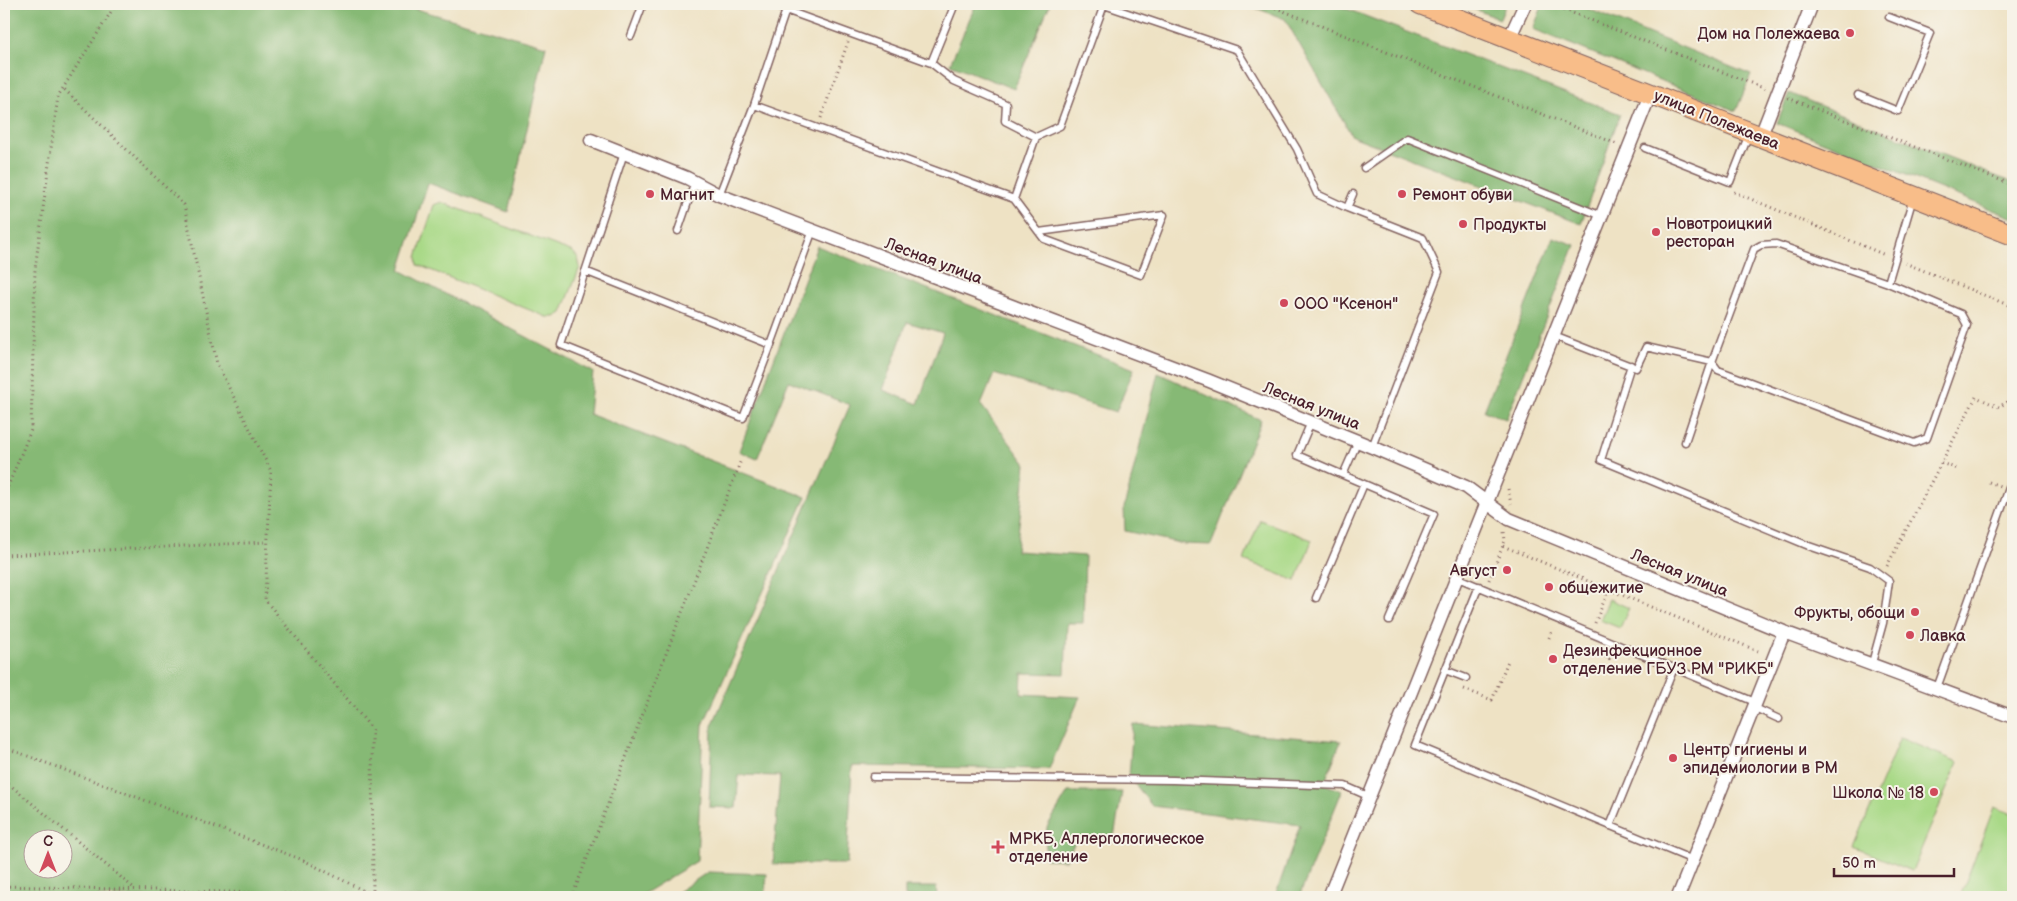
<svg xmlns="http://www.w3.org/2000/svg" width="2017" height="901" font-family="'Balsamiq Sans',sans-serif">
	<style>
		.green { fill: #a9d987; stroke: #7a7c59 }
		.forest { fill: #86b974; stroke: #686c50; fill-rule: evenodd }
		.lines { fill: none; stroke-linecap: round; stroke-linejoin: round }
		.service-casing { stroke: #836361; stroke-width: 9 }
		.minor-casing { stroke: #836361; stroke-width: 15 }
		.primary-casing { stroke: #836361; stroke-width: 22 }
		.path { stroke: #836361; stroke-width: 3; stroke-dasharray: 1 4; stroke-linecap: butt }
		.service { stroke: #fff; stroke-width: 6 }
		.minor { stroke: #fff; stroke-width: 12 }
		.primary { stroke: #f8bd89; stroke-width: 20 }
		.poi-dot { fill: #d1495b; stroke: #f7f3e8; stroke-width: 2 }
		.labels { text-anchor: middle; stroke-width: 4; stroke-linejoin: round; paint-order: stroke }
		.poi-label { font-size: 16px; fill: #4a1f2b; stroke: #f7f3e8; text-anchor: start }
		.street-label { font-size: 16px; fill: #4a1f2b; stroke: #f7f3e8 }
	</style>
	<rect width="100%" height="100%" fill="#f7f3e8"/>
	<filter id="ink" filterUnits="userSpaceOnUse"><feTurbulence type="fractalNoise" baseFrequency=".02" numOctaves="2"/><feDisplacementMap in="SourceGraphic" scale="10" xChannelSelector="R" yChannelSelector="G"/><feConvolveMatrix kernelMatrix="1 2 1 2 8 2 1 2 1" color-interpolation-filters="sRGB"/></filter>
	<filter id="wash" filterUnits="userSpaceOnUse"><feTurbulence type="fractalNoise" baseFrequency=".0096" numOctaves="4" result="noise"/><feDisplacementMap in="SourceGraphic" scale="20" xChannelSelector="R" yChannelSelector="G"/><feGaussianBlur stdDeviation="1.12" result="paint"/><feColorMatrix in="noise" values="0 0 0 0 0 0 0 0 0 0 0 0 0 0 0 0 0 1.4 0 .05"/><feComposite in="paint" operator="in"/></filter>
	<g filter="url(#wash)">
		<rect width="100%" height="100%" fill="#eee2c4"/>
		<path class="green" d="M441 202 573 252 578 258 580 267 562 313 555 317H547L418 265 417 257 434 205Z
			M1260 520 1312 540 1296 581 1244 560Z
			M1609 599 1629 608 1620 628 1600 620Z
			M1900 738 1958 762 1912 871 1854 847Z
			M1994 807 2013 814V894L2012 897H1960Z"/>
		<path class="forest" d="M4 4H398L546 46 508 212 428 183 400 270 593 372 589 414 806 497 703 725 697 861 638 897H4ZM32 838H62V868H32Z
			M976 4H1050L1014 89 950 64Z
			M1245 4H1334L1620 114 1581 224 1352 136 1285 19Z
			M1461 4H1506L1500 19Z
			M1543 4H1576L1751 75 1736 111 1533 29Z
			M1789 93 2013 183V218L1777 123Z
			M1553 237 1575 245 1506 419 1484 411Z
			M817 246 1134 369 1116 412 994 374 981 405 1026 464 1016 551 1085 556 1083 623H1067L1065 674 1022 673 1021 694 1080 697 1049 769 852 766 847 864H773L780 776 739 775 736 808 709 807 712 726 850 405 789 381 757 459 739 451ZM907 322 943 333 918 404 883 390Z
			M1158 373 1261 420 1211 545 1184 544 1125 531 1124 508Z
			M1133 724 1341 741 1324 784 1342 791 1299 897H1275L1300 825 1152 806 1129 776Z
			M1068 792H1122L1113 842 1076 840 1066 860 1045 859 1047 827Z
			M708 872 767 874 765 897H670Z
			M905 887H936L937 897H905Z"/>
	</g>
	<g filter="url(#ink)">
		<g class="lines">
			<g class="service-casing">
				<path id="service" d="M769 4 931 63
					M955 4 931 63 954 81 1006 104 1005 121 1036 137 1060 126 1104 5 1237 50 1297 149 1317 194 1347 208 1423 238 1439 272 1372 447
					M631 36 643 4
					M1858 95 1898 111 1930 33 1889 17
					M754 105 786 10
					M1645 148 1730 182 1749 134
					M624 153 561 345 743 418 771 345
					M1364 168 1407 138 1602 216
					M719 195 754 105 1014 199 1036 137
					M1014 199 1044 239 1141 275 1164 215 1039 232
					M1347 208 1353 194
					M678 231 695 182
					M1776 244 1888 283 1961 314 1967 325 1927 438 1914 443 1718 370 1712 362 1754 249 1761 245Z
					M585 271 771 345 813 230
					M1888 283 1913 198
					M1554 336 1636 368 1646 347 1712 362 1685 442
					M1631 365 1601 460 1809 546 1870 567 1889 581 1883 623 1872 663
					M1311 422 1297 455 1343 475
					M1358 441 1343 475 1434 514 1389 620
					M1458 578 1755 702
					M1479 586 1415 745 1693 860
					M1316 598 1364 484
					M1445 670 1466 678
					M1937 688 2013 477
					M1753 707 1779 719
					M873 777 1173 780 1345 786 1368 796
					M1610 826 1674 668"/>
			</g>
			<g class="minor-casing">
				<path id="minor" d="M1509 39 1525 4
					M1760 138 1812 4
					M591 140 687 178 719 195 1207 380 1372 447 1466 487 1509 519 1784 632 2013 717
					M1329 897 1651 92
					M1678 897 1784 632"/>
			</g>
			<g class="primary-casing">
				<path id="primary" d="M1420 4 2013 235"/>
			</g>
			<path class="path" d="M1266 4 1617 144
				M1550 4 1766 89
				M1788 98 2013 185
				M821 118 848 42
				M1734 192 1885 255
				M1905 263 2013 307
				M1941 463 1958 469
				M1989 482 2000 486
				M1508 489 1511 504
				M4 496 31 430 35 269 58 96 116 4
				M1503 546 1758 651
				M4 555 267 542
				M1887 566 1976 397 1999 407 2013 398
				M1489 580 1505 541 1504 532
				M1595 623 1609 589
				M1549 638 1552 631
				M1607 652 1605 658 1609 659 1608 662
				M1464 689 1492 700 1508 661
				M4 747 303 860 376 897
				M4 782 10 785 135 889
				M4 886 373 896 372 729 265 600 271 471 217 364 184 205 63 88
				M572 897 741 460"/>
			<use href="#service" class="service"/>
			<use href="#minor" class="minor"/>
			<use href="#primary" class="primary"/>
		</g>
	</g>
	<g class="poi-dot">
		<circle cx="1850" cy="33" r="5"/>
		<circle cx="650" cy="194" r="5"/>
		<circle cx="1402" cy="194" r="5"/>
		<circle cx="1463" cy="224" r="5"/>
		<circle cx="1656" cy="232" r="5"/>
		<circle cx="1284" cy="303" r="5"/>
		<circle cx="1507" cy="570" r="5"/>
		<circle cx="1549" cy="587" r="5"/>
		<circle cx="1915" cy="612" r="5"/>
		<circle cx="1910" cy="635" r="5"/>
		<circle cx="1553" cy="659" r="5"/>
		<circle cx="1673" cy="758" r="5"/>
		<circle cx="1934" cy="792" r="5"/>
		<path d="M995.5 839.5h5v5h5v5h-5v5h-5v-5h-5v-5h5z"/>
	</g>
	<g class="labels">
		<g class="poi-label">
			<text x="1840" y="39" text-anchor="end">Дом на Полежаева</text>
			<text x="660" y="200">Магнит</text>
			<text x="1412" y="200">Ремонт обуви</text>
			<text x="1666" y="229">Новотроицкий<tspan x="1666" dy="18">ресторан</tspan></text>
			<text x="1473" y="230">Продукты</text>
			<text x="1294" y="309">ООО "Ксенон"</text>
			<text x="1497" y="576" text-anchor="end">Август</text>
			<text x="1559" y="593">общежитие</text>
			<text x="1905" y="618" text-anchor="end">Фрукты, обощи</text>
			<text x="1920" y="641">Лавка</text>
			<text x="1563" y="656">Дезинфекционное<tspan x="1563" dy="18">отделение ГБУЗ РМ "РИКБ"</tspan></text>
			<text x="1683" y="755">Центр гигиены и<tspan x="1683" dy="18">эпидемиологии в РМ</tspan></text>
			<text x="1924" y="798" text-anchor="end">Школа № 18</text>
			<text x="1009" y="844">МРКБ, Аллергологическое<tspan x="1009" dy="18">отделение</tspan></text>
		</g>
		<g class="street-label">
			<text transform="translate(1717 119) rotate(22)" y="6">улица Полежаева</text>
			<text transform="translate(934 260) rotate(21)" y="6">Лесная улица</text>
			<text transform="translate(1312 405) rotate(22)" y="6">Лесная улица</text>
			<text transform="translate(1680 572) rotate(22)" y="6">Лесная улица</text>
		</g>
	</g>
	<rect width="2017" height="901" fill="none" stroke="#f7f3e8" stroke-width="20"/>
	<g transform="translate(48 854)"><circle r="24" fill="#f7f3e8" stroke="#b29e9c"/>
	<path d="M0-4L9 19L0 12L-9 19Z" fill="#d1495b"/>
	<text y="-8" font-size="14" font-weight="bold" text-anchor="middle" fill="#4a1f2b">С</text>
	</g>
	<path d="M1834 868v8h120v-8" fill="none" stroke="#4a1f2b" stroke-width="2.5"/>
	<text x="1842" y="868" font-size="15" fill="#4a1f2b" stroke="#f7f3e8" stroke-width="4" paint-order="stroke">50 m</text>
</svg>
